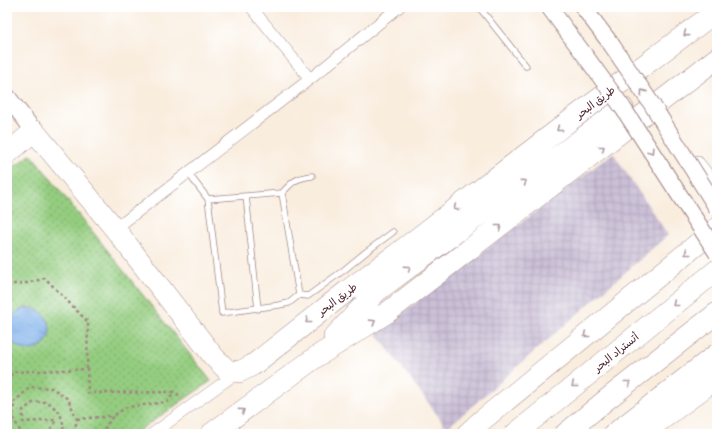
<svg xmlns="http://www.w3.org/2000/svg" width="724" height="441" font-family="Pangolin,'Playpen Sans Arabic',sans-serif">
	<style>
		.industrial { fill: url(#industrial-grid) }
		.park { fill: url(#park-dots); stroke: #6f7656 }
		.water { fill: url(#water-ripples); stroke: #64688a }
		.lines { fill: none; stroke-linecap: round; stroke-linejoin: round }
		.lane-casing { stroke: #a28684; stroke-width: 7 }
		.street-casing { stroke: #a28684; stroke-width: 12 }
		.secondary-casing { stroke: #a28684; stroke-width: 18 }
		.highway-casing { stroke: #a28684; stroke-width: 22 }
		.path { stroke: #a28684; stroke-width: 2.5; stroke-dasharray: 3 3; stroke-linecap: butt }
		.lane { stroke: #fff; stroke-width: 5.5 }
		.street { stroke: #fff; stroke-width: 11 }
		.secondary { stroke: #fff; stroke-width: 16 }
		.highway { stroke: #fff; stroke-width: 21 }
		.secondary-bridge-casing { stroke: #a28684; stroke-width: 18; stroke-linecap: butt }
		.secondary-bridge { stroke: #fff; stroke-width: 16 }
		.oneway { stroke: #ae9aa0 }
		.labels { text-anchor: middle; stroke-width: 4; stroke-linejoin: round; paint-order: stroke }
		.street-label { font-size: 11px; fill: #4a1f2b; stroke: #fff }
	</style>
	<defs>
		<pattern id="industrial-grid" width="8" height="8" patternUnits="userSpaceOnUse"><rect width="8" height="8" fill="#cabfd6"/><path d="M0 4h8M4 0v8" fill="none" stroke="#afa4b8"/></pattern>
		<pattern id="park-dots" width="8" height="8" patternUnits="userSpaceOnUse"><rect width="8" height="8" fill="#94cd80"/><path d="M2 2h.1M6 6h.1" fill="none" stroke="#7ba669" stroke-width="1.8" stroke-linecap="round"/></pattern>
		<pattern id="water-ripples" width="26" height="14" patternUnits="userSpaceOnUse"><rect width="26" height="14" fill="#7eb0ea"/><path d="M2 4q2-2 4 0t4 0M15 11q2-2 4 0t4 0" fill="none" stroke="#698fbe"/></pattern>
	</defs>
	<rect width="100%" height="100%" fill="#fff"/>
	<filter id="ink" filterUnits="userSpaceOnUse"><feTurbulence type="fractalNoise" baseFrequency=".025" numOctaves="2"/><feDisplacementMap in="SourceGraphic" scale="8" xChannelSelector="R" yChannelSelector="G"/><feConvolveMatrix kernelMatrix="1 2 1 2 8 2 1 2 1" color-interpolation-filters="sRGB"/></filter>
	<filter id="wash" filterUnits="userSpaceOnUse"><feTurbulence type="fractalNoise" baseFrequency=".012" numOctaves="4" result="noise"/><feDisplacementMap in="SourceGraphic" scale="16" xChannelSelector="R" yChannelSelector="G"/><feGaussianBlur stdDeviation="0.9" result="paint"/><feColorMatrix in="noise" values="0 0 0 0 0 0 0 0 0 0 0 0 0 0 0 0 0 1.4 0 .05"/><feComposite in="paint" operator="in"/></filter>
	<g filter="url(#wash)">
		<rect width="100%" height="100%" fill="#f9edde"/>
		<path class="industrial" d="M613 153 668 235 447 428 376 333Z"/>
		<path class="park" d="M31 154 211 381 134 434H7V172Z"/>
		<path class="water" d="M8 329a21 21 0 1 1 42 0a21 21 0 1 1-42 0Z"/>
	</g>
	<g filter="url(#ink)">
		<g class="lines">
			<g class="lane-casing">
				<path id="lane" d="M479 7 526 66
					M188 173 208 199 282 193 299 295
					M282 193C293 181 296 178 312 176
					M246 196 258 309
					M208 199 222 313 279 305 289 303 299 295 308 296 344 270 366 252 393 232"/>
			</g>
			<g class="street-casing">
				<path id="street" d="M251 7 310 79
					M115 229 310 79 399 7
					M152 434 238 372"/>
			</g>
			<g class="secondary-casing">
				<path id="secondary" d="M549 7 589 61
					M583 7 611 44
					M7 96 34 131"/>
			</g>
			<g class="highway-casing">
				<path id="highway" d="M7 154 34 131 115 229 213 356 227 370 239 372 253 365 347 291 406 247 572 119 717 11
					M695 166 710 185 717 190
					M334 337 377 291 623 108
					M211 434 316 357 388 312 717 58
					M467 434 480 422 717 228
					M515 434 717 270
					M565 434 606 400 717 313
					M614 434 717 354
					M642 434 717 378"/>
			</g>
			<path class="path" d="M7 283C20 286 32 282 45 278L88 322 87 369
				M7 381 13 372 87 369 88 393 174 392 182 397
				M77 419 113 416
				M25 434 20 431 13 417 14 402 30 387 52 388 68 399 77 419 74 434
				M47 434 53 426 56 420 23 422V410L34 402H48L60 413 64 427 60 434
				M101 434 113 416 127 407 167 402 174 393"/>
			<use href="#lane" class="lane"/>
			<use href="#street" class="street"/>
			<use href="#secondary" class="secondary"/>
			<use href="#highway" class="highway"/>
			<g class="secondary-bridge-casing">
				<path id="secondary-bridge" d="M611 44 651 103 717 208
					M589 61 623 108 717 253"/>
			</g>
			<use href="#secondary-bridge" class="secondary-bridge"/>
		</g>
		<defs><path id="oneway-chevron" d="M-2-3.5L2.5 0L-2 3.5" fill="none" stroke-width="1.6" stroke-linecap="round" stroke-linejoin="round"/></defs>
		<g class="oneway">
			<use href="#oneway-chevron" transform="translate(686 34) rotate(143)"/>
			<use href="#oneway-chevron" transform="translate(643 92) rotate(-125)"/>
			<use href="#oneway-chevron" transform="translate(559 129) rotate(142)"/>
			<use href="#oneway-chevron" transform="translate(602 148) rotate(-38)"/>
			<use href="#oneway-chevron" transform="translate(651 151) rotate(57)"/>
			<use href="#oneway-chevron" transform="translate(524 182) rotate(-37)"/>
			<use href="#oneway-chevron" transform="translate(456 208) rotate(142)"/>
			<use href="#oneway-chevron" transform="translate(499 227) rotate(-38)"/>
			<use href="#oneway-chevron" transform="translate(687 253) rotate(141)"/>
			<use href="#oneway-chevron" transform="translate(408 268) rotate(-37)"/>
			<use href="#oneway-chevron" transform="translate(675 304) rotate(141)"/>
			<use href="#oneway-chevron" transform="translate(308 321) rotate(142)"/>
			<use href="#oneway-chevron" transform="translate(373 322) rotate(-32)"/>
			<use href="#oneway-chevron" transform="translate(586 335) rotate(141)"/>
			<use href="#oneway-chevron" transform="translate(628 383) rotate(-38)"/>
			<use href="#oneway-chevron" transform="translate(574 385) rotate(141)"/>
			<use href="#oneway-chevron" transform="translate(242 411) rotate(-36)"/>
		</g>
	</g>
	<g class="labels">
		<g class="street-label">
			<text transform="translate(595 102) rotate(-37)" y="4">طريق البحر</text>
			<text transform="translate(337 299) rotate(-37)" y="4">طريق البحر</text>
			<text transform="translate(616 352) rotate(-39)" y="4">أتستراد البحر</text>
		</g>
	</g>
	<rect width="724" height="441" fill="none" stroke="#fff" stroke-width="24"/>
</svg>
